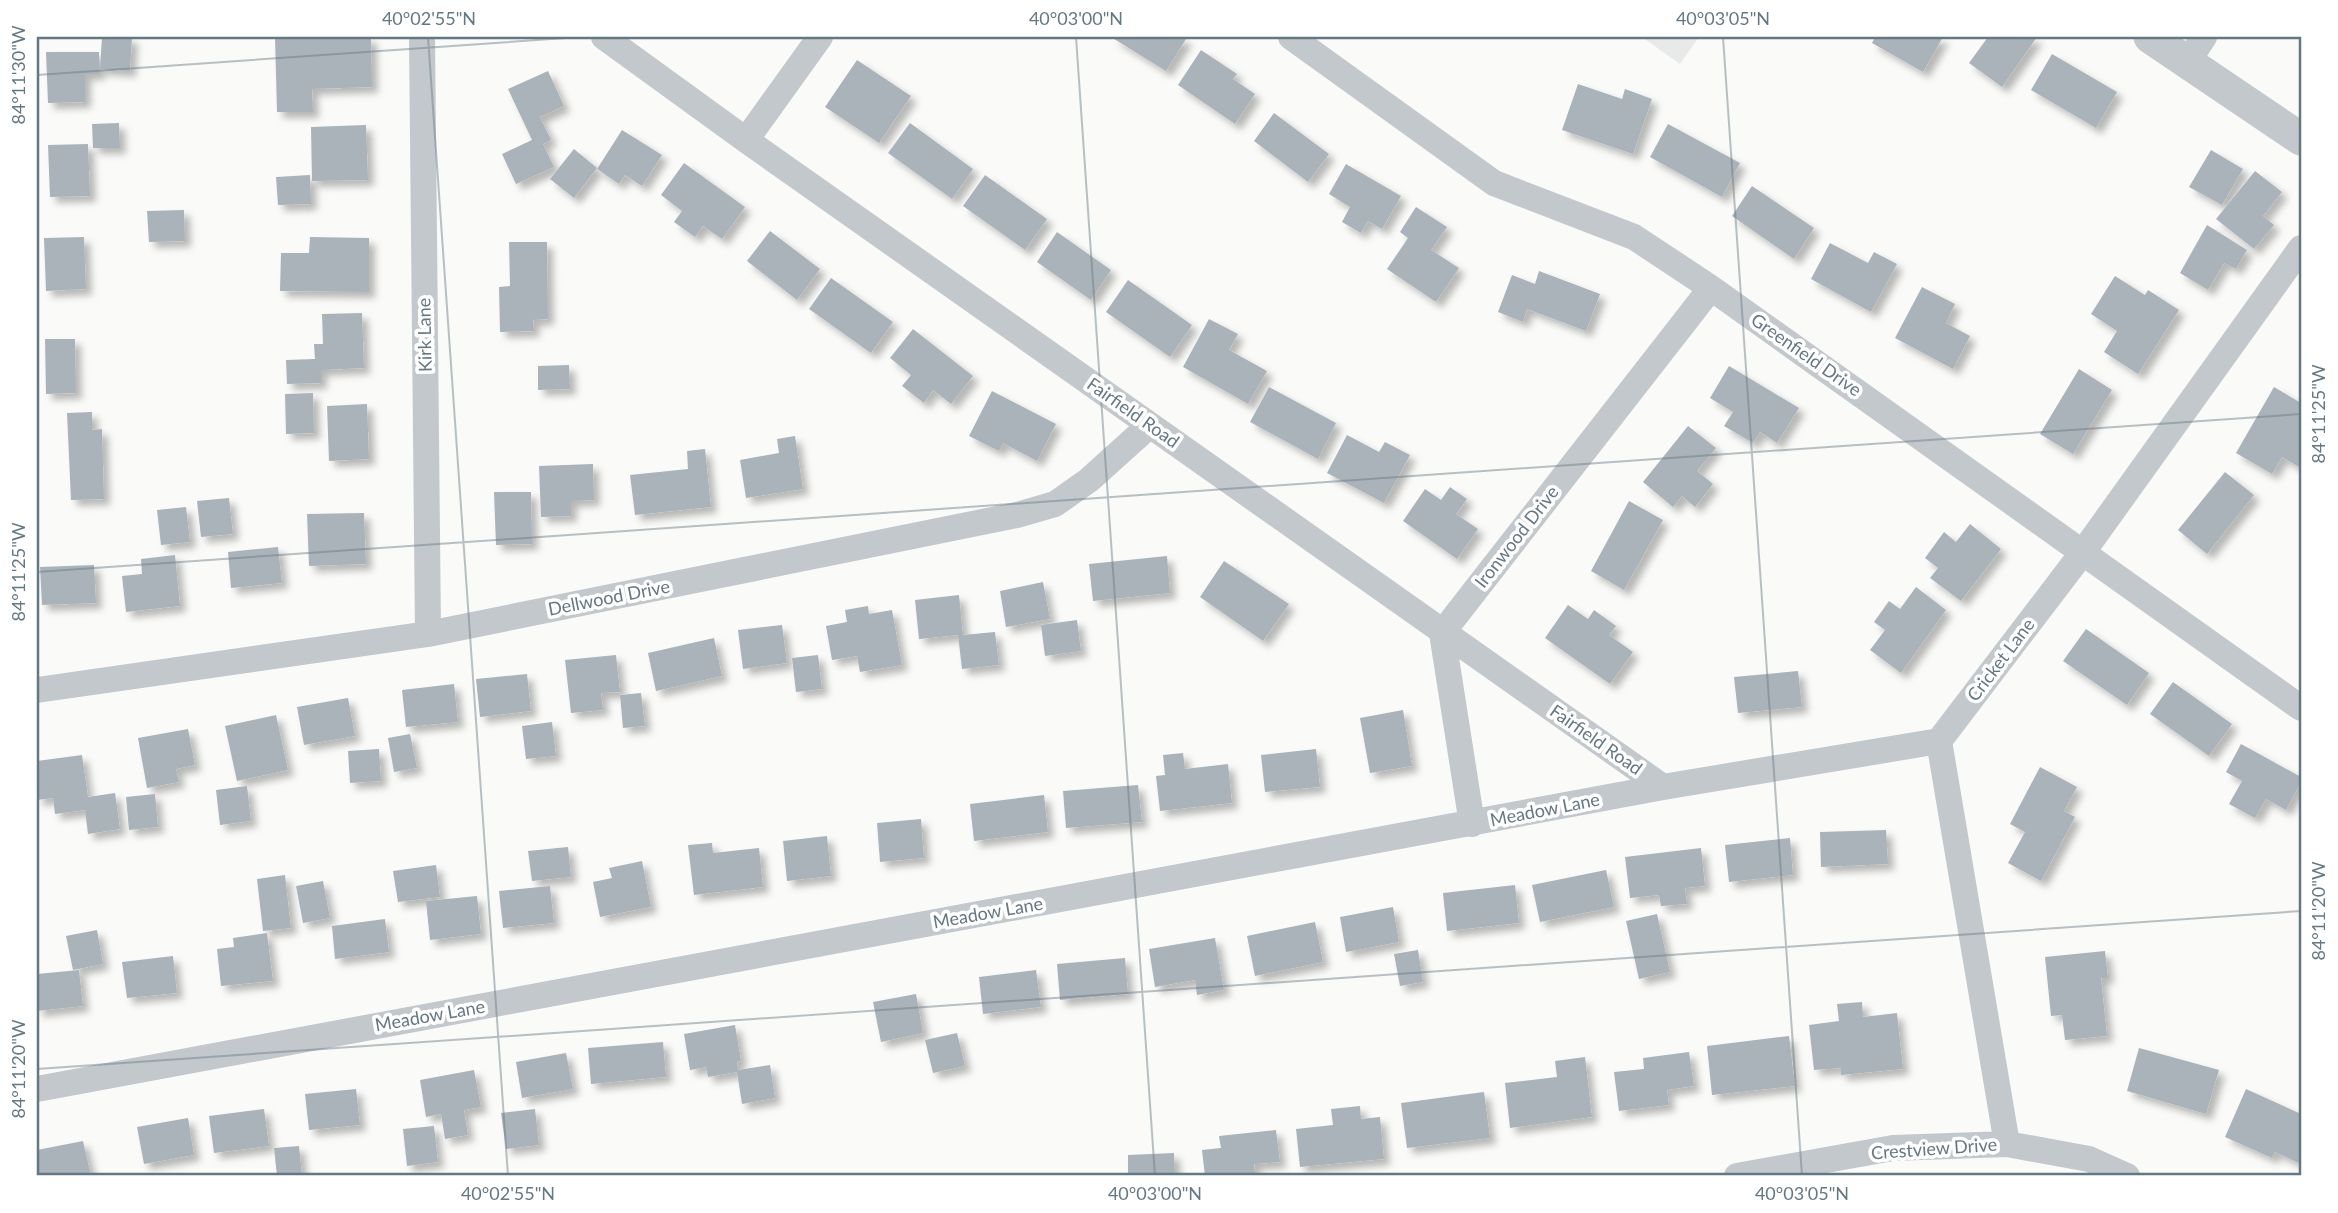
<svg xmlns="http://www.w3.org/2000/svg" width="2338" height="1213" font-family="Lato,sans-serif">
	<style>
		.built { fill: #e8e9e9 }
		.building { fill: #aab3b9; filter: url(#shadow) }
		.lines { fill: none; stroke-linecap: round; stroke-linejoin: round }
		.minor { stroke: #c3c8cc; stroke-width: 26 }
		.tertiary { stroke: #c3c8cc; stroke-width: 33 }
		.ticks { fill: none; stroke: #657783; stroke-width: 2; stroke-opacity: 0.45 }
		.labels { text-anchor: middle; stroke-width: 7; stroke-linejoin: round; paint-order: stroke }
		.street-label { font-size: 18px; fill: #657783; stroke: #fff }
		.neatline { fill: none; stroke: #657783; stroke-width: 2.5 }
		.ticks-label { font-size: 18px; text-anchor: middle; fill: #657783 }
	</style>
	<defs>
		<filter id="shadow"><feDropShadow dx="6" dy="6" stdDeviation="3.5" flood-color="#0004"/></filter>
	</defs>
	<rect width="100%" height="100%" fill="#fafaf8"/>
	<path class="built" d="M1642 37H1699L1680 64Z"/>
	<path class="building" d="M102 37H132L130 71 100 69Z
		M275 37H371L372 87 312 89 313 112H277Z
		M1111 37H1182L1186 39 1166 71Z
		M1875 37H1943L1923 72 1872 43Z
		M1988 37H2037L2002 87 1969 63Z
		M1201 50 1237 74 1233 79 1255 94 1235 124 1178 85Z
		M46 52H99V74H85V102L48 103Z
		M2052 54 2117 92 2096 128 2031 90Z
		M857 60 911 96 879 143 825 107Z
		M548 71 564 106 540 117 551 140 543 144 554 167 516 184 502 154 532 140 508 89Z
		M1578 84 1622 99 1625 89 1652 99 1633 154 1562 130Z
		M1274 113 1329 154 1308 182 1254 141Z
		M119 123 120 148H93L92 124Z
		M910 123 973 169 952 199 888 153Z
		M1668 124 1740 163 1722 197 1650 157Z
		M366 125 368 180 312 181 311 127Z
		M622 130 662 155 642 186 625 175 619 184 597 169Z
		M88 144 90 196 50 197 48 145Z
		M574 149 597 168 574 198 550 179Z
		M2211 150 2243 169 2222 205 2189 187Z
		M684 163 745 207 722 239 703 226 695 237 674 222 682 211 661 195Z
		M1346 164 1401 196 1382 229 1368 221 1361 233 1342 222 1350 207 1329 194Z
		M2255 171 2282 192 2263 216 2274 225 2254 249 2216 219Z
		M310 175 311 204 278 205 276 177Z
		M985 175 1047 219 1025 250 963 206Z
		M1752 186 1814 228 1794 259 1732 216Z
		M1416 207 1447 227 1431 250 1459 268 1436 302 1387 269 1408 238 1400 232Z
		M184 210 185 241 149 242 147 211Z
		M2207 225 2247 250 2236 269 2224 263 2208 290 2180 273Z
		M770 231 820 269 797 300 747 261Z
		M1057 232 1111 270 1091 300 1037 262Z
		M84 237 86 289 46 291 44 238Z
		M310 237 369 238V292L280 291 281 253H309Z
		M509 242H547L548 319 533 320 534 331 500 332 499 287 510 286Z
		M1830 243 1868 263 1874 252 1897 264 1871 312 1811 279Z
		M1539 271 1600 294 1586 331 1527 309 1523 322 1498 312 1512 275 1535 284Z
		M2115 276 2145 295 2148 290 2179 310 2138 374 2104 352 2117 331 2091 314Z
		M831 278 893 322 871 353 809 309Z
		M1128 280 1192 325 1170 357 1106 312Z
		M1922 287 1955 304 1946 323 1970 336 1953 369 1895 338Z
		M362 313 364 368 321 370V383L287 384 286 360 315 359 314 344H323L322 314Z
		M1209 319 1238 334 1229 350 1267 371 1248 404 1183 367Z
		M913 329 973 376 951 404 933 390 924 403 902 386 911 375 890 358Z
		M45 339H75L76 393 46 394Z
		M569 365 570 389 538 390V366Z
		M1729 366 1799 408 1777 443 1760 432 1753 443 1724 426 1733 412 1710 398Z
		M2079 369 2112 390 2073 454 2040 434Z
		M1269 387 1336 423 1318 459 1250 422Z
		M2274 387 2301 403V464L2299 467 2282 457 2272 474 2236 453Z
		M992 391 1056 424 1037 461 1003 443 999 451 969 436Z
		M313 393 314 433 286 434 285 394Z
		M367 404 369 459 329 461 327 406Z
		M92 412V430L102 429 104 499 71 500 67 413Z
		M1688 426 1716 448 1697 471 1713 484 1695 507 1682 496 1673 507 1643 482Z
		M1347 435 1379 452 1385 442 1410 455 1384 503 1327 473Z
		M795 436 803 489 746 498 740 460 779 453 777 439Z
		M705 449 711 507 635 515 630 475 688 469 687 451Z
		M593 464 594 500 571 501V516L541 517 539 466Z
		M2225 472 2254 495 2207 554 2178 530Z
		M1450 487 1467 499 1456 514 1478 529 1457 559 1403 521 1425 489 1441 500Z
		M494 492H531L532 544 496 545Z
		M229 498 233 534 201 537 197 501Z
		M1629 501 1663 520 1624 590 1591 571Z
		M186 507 190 542 161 545 157 510Z
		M364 513 366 564 309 566 307 514Z
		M1970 524 2001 549 1961 601 1930 578 1938 568 1925 558 1944 532 1956 542Z
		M278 547 282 583 231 588 228 552Z
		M175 555 180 606 126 612 122 576 142 574 141 559Z
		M1167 556 1170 593 1093 601 1089 564Z
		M1224 561 1289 604 1263 641 1200 597Z
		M94 565 96 603 42 605 40 567Z
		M1043 582 1050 619 1006 627 1000 591Z
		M1916 587 1946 610 1901 673 1870 650 1885 630 1874 622 1889 601 1900 609Z
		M959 595 963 635 995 632 999 665 962 669 958 635 919 639 915 600Z
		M1568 605 1588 619 1594 610 1616 626 1609 635 1633 652 1610 684 1545 638Z
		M868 606 869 614 892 610 902 665 860 672 857 656 832 660 826 626 847 622 845 610Z
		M1077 620 1081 651 1045 656 1041 625Z
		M782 625 787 663 743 669 738 630Z
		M2086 629 2149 673 2127 705 2063 661Z
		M714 638 722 676 656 691 648 653Z
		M616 655 620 692 601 693 603 710 571 713 565 660Z
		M818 655 822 689 796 692 792 658Z
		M1798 671 1802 707 1738 713 1734 677Z
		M527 674 531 711 480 717 476 679Z
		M2173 682 2232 724 2209 756 2150 714Z
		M454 684 458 722 406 727 402 690Z
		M641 693 645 726 623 728 620 695Z
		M348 698 355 736 304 745 297 707Z
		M1403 710 1412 766 1370 773 1360 718Z
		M276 715 288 770 237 781 225 726Z
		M552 722 556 756 526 759 522 726Z
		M188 729 195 765 176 769 179 782 147 788 138 738Z
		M410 734 417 768 394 772 388 738Z
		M2241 744 2301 777V782L2286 810 2266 799 2255 818 2229 804 2242 781 2226 772Z
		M379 749 381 781 350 783 348 751Z
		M1316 749 1320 787 1265 792 1261 755Z
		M1183 753 1185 769 1228 764 1232 803 1160 811 1156 776 1165 775 1163 755Z
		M82 755 88 797 115 793 120 829 88 834 85 810 55 814 53 798 37 800V761Z
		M2040 767 2077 787 2064 811 2075 817 2041 881 2008 863 2025 832 2010 824Z
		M1138 785 1142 822 1066 828 1063 791Z
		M247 786 251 821 220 825 216 790Z
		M155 794 158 827 129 830 126 797Z
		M1044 795 1048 832 974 841 970 804Z
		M921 819 924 858 880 862 877 823Z
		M1886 830 1888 864 1821 867 1820 832Z
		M827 836 831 876 787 881 783 841Z
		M1790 838 1793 875 1729 882 1725 845Z
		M712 843 713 853 759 848 763 887 694 895 688 845Z
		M568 847 571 877 532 881 528 851Z
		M1701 848 1705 886 1685 888 1687 904 1661 906 1659 895 1630 898 1625 857Z
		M642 861 651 907 600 917 593 882 612 878 609 868Z
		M436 865 440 897 398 902 393 871Z
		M1606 870 1614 907 1540 922 1532 885Z
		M285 875 291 928 263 931 257 879Z
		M323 881 330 918 303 923 296 886Z
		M1515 885 1519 923 1447 931 1443 893Z
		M550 886 554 923 503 928 499 891Z
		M477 896 481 934 430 940 426 901Z
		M1393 907 1399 942 1346 952 1340 917Z
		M1657 914 1670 972 1639 979 1626 921Z
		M385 919 389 952 335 959 332 926Z
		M1315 922 1323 962 1255 976 1247 936Z
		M97 930 103 964 73 970 66 936Z
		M267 933 273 981 221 986 217 949 234 947 233 938Z
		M1215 938 1224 990 1197 995 1195 980 1155 987 1149 949Z
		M1418 950 1423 982 1400 986 1394 954Z
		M2105 951 2108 978H2101L2107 1036 2065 1040 2062 1015 2051 1016 2045 957Z
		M173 956 177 993 127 998 122 962Z
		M1125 958 1128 994 1060 1000 1057 964Z
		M79 970 83 1006 37 1011V974Z
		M1036 970 1041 1007 983 1014 979 977Z
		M916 994 923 1033 881 1042 873 1002Z
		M1862 1002 1863 1017 1897 1013 1903 1069 1841 1075V1068L1814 1070 1809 1025 1839 1021 1837 1004Z
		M735 1025 741 1061 737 1062 738 1070 770 1065 775 1098 742 1104 737 1072 708 1077 706 1067 690 1070 684 1034Z
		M957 1033 965 1066 933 1073 925 1040Z
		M1789 1036 1795 1086 1712 1095 1707 1046Z
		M663 1042 666 1077 591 1084 588 1048Z
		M2139 1048 2219 1070 2206 1114 2127 1091Z
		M1689 1052 1694 1086 1667 1090 1669 1105 1619 1111 1614 1072 1644 1069 1643 1058Z
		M566 1053 573 1089 522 1098 516 1062Z
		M1585 1057 1592 1117 1510 1128 1505 1083 1557 1077 1555 1061Z
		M474 1070 481 1107 464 1110 468 1135 445 1139 441 1114 426 1117 420 1080Z
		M356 1089 360 1125 309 1130 305 1094Z
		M2246 1089 2301 1114V1164L2275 1152 2272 1158 2225 1137Z
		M1484 1092 1490 1138 1407 1148 1401 1103Z
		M1360 1106 1361 1119 1380 1117 1384 1159 1300 1167 1296 1129 1333 1125 1331 1109Z
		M264 1109 269 1146 214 1153 209 1116Z
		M535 1109 539 1145 506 1149 501 1113Z
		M188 1118 194 1155 144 1164 137 1127Z
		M434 1126 438 1162 407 1166 403 1129Z
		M1276 1130 1280 1162 1254 1164 1255 1176H1205L1202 1150 1221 1148 1219 1136Z
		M83 1141 91 1176H37V1150Z
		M299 1146 302 1176H277L274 1148Z
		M1174 1153 1175 1176H1128V1155Z"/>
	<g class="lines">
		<path class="minor" d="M422 37 428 634
			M604 37 746 140 1663 787
			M1291 37 1494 183 1634 237 1711 288 2301 708
			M2187 63 2204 37
			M746 140 820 37
			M37 690 428 634 1017 515 1055 504 1089 480 1150 425
			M1472 824 1442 633 1711 288
			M37 1089 1663 787 1939 741
			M2007 1144 1939 741 2083 552 2301 248
			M1737 1176 1893 1148 2007 1144 2089 1159 2127 1176"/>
		<path class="tertiary" d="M2150 37 2301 139"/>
	</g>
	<path class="ticks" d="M428 37 508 1176M1076 37 1155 1176M1723 37 1802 1176M37 75 580 37M37 572 2301 414M37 1069 2301 911"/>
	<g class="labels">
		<g class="street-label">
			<text transform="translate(425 335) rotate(-91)" y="6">Kirk Lane</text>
			<text transform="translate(1806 355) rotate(35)" y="6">Greenfield Drive</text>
			<text transform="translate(1133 413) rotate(35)" y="6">Fairfield Road</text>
			<text transform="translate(1517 537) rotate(-52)" y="6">Ironwood Drive</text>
			<text transform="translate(609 598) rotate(-11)" y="6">Dellwood Drive</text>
			<text transform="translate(2001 660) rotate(-53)" y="6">Cricket Lane</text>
			<text transform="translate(1596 740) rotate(35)" y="6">Fairfield Road</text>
			<text transform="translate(1545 810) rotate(-11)" y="6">Meadow Lane</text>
			<text transform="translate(988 913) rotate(-10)" y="6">Meadow Lane</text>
			<text transform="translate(430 1016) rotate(-10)" y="6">Meadow Lane</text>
			<text transform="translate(1934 1149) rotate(-4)" y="6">Crestview Drive</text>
		</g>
	</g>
	<rect width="2338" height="1213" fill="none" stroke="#ffffff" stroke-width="77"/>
	<rect x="38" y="38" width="2262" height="1136" class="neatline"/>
	<g class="ticks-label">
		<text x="429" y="25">40°02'55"N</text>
		<text x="1076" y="25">40°03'00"N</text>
		<text x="1723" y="25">40°03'05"N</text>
		<text transform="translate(19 75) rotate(-90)" y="6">84°11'30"W</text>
		<text transform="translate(2319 414) rotate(-90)" y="6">84°11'25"W</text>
		<text transform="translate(19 572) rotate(-90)" y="6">84°11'25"W</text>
		<text transform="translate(2319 911) rotate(-90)" y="6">84°11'20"W</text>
		<text transform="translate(19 1069) rotate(-90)" y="6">84°11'20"W</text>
		<text x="508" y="1200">40°02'55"N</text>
		<text x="1155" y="1200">40°03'00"N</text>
		<text x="1802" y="1200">40°03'05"N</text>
	</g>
</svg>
